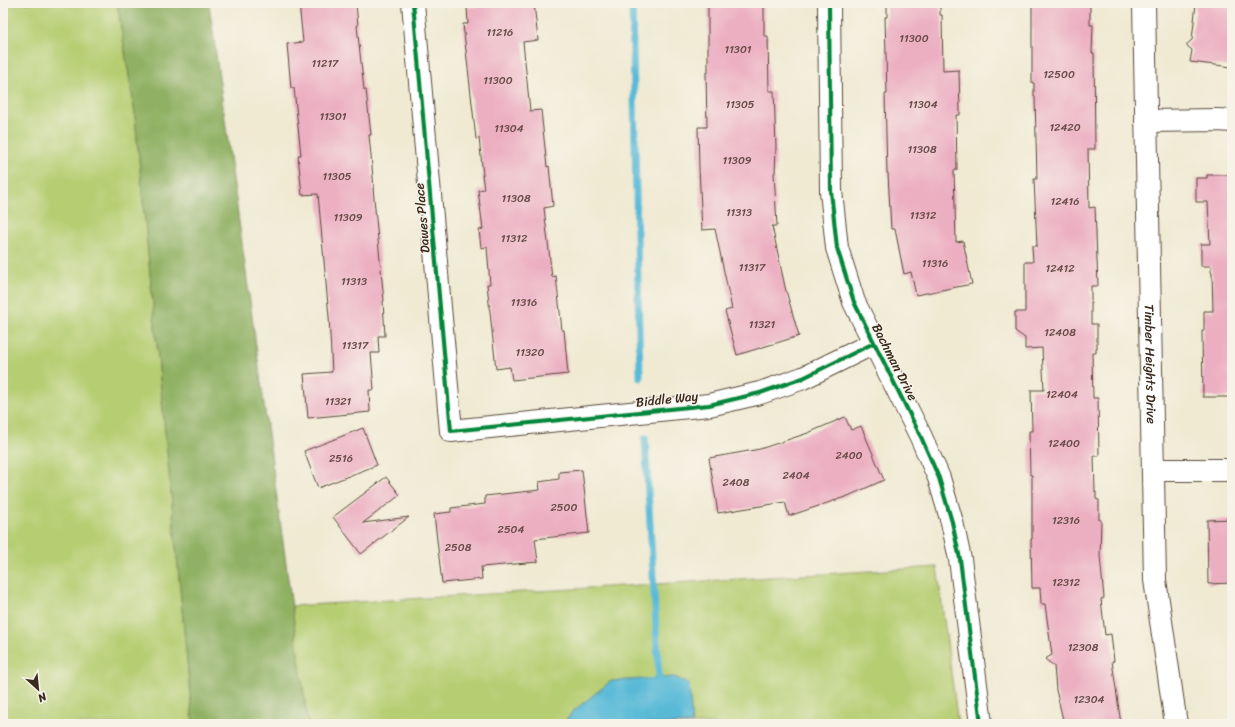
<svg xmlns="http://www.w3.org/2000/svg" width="1235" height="727" viewBox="0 0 1235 727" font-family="Sriracha,sans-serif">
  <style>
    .green { fill: #b6ce72; stroke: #787c48 }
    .forest { fill: #90b164; stroke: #666e41 }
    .water { fill: #59bad7; stroke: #4a727a }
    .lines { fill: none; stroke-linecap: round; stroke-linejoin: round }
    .stream { stroke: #59bad7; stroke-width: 7 }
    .building { fill: #ecafc2 }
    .minor-casing { stroke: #564739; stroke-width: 24 }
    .minor { stroke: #fff; stroke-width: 22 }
    .cycleway-casing { stroke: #f7f3e8; stroke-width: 6 }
    .cycleway { stroke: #00873e; stroke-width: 4 }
    .labels { text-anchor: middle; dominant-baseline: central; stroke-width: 3; stroke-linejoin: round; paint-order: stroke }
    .number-label { font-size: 11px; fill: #674b47 }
    .street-label { font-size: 13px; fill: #3b2a1e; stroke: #f7f3e8 }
  </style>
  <rect width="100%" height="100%" fill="#f7f3e8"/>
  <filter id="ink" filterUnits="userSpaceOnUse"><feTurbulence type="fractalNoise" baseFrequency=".025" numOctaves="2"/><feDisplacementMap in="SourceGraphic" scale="8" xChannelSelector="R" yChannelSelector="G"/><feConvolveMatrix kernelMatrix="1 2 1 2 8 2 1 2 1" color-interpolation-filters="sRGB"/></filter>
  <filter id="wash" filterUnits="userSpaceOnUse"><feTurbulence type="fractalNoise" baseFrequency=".012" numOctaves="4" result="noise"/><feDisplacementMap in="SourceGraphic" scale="16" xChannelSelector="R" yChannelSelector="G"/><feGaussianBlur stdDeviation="0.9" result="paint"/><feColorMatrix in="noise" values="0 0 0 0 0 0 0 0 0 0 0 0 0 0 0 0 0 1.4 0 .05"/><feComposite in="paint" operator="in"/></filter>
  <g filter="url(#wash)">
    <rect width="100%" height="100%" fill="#f0ead3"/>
    <!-- green -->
    <path class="green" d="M3,3H117L134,106L193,724H3Z
      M937,567L958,724H308L291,606Z"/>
    <!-- forest -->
    <path class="forest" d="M117,3H209L308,724H193L134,106Z"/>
    <!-- water -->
    <path class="water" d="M675,677L689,684L692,724H564L572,712L611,681Z"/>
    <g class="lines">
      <!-- stream -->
      <path class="stream" d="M632,3L640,378
        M645,438L659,678L655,686"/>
    </g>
    <g id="blocks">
      <!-- building -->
      <path class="building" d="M299,3H356L358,26H357L364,90H366L371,135H369L374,188H373L384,301H383L385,336H378L379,353H371L374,390H369L370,412L308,418L304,374L332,372L329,317L318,194L302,195L298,155H301L294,88H291L287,44L303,42Z
        M515,3H534L538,40L523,42L530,111L541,110L547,167L549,166L553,206L544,208L552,277L556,276L562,330H564L568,374L512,380L510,367L496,369L487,284H490L487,247L481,248L479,230L483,229L478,190L484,189L482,175H483L479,138L476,139L463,24H468L467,7Z
        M708,3H764V36H768L769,91H774L776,147L775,173H774L777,226H772L785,287L799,336L737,355L725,311L732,309L715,229L702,230L699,168L698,127H707L706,73H708Z
        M887,3H940V15H942L943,71L959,70L960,115H956L957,170H954L956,242L963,241L972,284L916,295L911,272L904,274L895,229H891L888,173H887L885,94H887L885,17H887Z
        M1032,3H1090V25H1093L1092,53H1094L1095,149H1088L1089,208L1095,207L1098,286H1091V324H1097V348H1096V353H1092L1093,398H1098L1099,456H1094L1095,492H1096V499L1099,500V520H1101L1100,556L1104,598L1101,599L1105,635L1111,634L1114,661H1112L1121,724H1064L1056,690L1054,666L1045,659L1052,655L1045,604H1041L1040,588H1032L1031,539H1032V475H1030L1029,431H1032L1031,390H1044L1042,348L1025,349V338L1015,331V312H1025V262H1033L1032,246H1037L1034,179H1037L1035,96H1034V83H1032Z
        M1196,3H1232V67L1190,62L1192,50L1186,45L1192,40Z
        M1207,175H1232V397H1203L1202,331H1204V311H1213L1212,273H1211V266H1201V244H1210L1208,202H1196V178H1207Z
        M845,417L851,430L861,426L884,480L848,496L789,516L785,502L718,513L709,458L760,449L808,433Z
        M363,428L377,465L318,488L304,451Z
        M582,470L589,533L535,539L538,562L481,567L482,579L442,583L434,514L451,512V508L485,504V496L540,490L539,482L559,479V472Z
        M386,477L400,495L363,523L409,517L361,554L333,517Z
        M1232,519V583L1208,584L1207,520Z"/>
    </g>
  </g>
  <g filter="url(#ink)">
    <use href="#blocks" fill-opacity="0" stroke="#564739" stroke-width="1"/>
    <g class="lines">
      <!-- minor casing -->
      <g class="minor-casing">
        <g id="minor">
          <path d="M413,3L451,431L709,405L760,393L803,378L874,343"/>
          <path d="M829,3L831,191L837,248L854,302L921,437L939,478L952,522L960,559L981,724"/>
          <path id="s1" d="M1144,3L1155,580L1176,724"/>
          <path d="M1146,121L1218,120L1232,121"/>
          <path d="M1153,470H1232"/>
        </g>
      </g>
      <!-- minor -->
      <use href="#minor" class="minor"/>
      <!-- cycleway casing -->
      <g class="cycleway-casing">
        <path id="cycleway" d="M413,3L451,431L709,405L760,393L803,378L874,343
          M829,3L831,191L837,248L854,302L921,437L939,478L952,522L960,559L981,724"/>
      </g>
      <!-- cycleway -->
      <use href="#cycleway" class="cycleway"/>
    </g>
  </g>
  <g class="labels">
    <!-- number labels -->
    <g class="number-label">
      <text x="500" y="32">11216</text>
      <text x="914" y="38">11300</text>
      <text x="738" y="49">11301</text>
      <text x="325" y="63">11217</text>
      <text x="1059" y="74">12500</text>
      <text x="498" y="80">11300</text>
      <text x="740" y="104">11305</text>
      <text x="923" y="104">11304</text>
      <text x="333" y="116">11301</text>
      <text x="1065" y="127">12420</text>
      <text x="509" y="128">11304</text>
      <text x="922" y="149">11308</text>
      <text x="737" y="160">11309</text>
      <text x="337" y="176">11305</text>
      <text x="516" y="198">11308</text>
      <text x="1065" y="201">12416</text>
      <text x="739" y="212">11313</text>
      <text x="923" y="215">11312</text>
      <text x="348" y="217">11309</text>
      <text x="514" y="238">11312</text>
      <text x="935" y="263">11316</text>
      <text x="752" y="267">11317</text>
      <text x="1060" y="268">12412</text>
      <text x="354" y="281">11313</text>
      <text x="524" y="302">11316</text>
      <text x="762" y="324">11321</text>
      <text x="1060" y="332">12408</text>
      <text x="355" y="345">11317</text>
      <text x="530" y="352">11320</text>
      <text x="1062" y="394">12404</text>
      <text x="338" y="401">11321</text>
      <text x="1064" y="443">12400</text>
      <text x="849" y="455">2400</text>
      <text x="341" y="458">2516</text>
      <text x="796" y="475">2404</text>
      <text x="736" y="482">2408</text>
      <text x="564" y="507">2500</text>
      <text x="1066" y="520">12316</text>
      <text x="511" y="529">2504</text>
      <text x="458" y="547">2508</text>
      <text x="1066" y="582">12312</text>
      <text x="1083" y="647">12308</text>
      <text x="1089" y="699">12304</text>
    </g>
    <!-- street labels -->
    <g class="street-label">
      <text transform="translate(422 218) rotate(-95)">Dawes Place</text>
      <text transform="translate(895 362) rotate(63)">Bachman Drive</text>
      <text stroke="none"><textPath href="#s1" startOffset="361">Timber Heights Drive</textPath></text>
      <text transform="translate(667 399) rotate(-6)">Biddle Way</text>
    </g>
  </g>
  <!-- margin -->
  <rect width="1235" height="727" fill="none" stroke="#f7f3e8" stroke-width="16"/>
  <!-- north arrow -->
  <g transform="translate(38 689) rotate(153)" stroke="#f7f3e8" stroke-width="3" paint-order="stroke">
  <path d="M0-3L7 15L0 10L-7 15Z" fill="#3b2a1e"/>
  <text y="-6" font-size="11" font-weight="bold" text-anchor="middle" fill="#3b2a1e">N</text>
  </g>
</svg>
